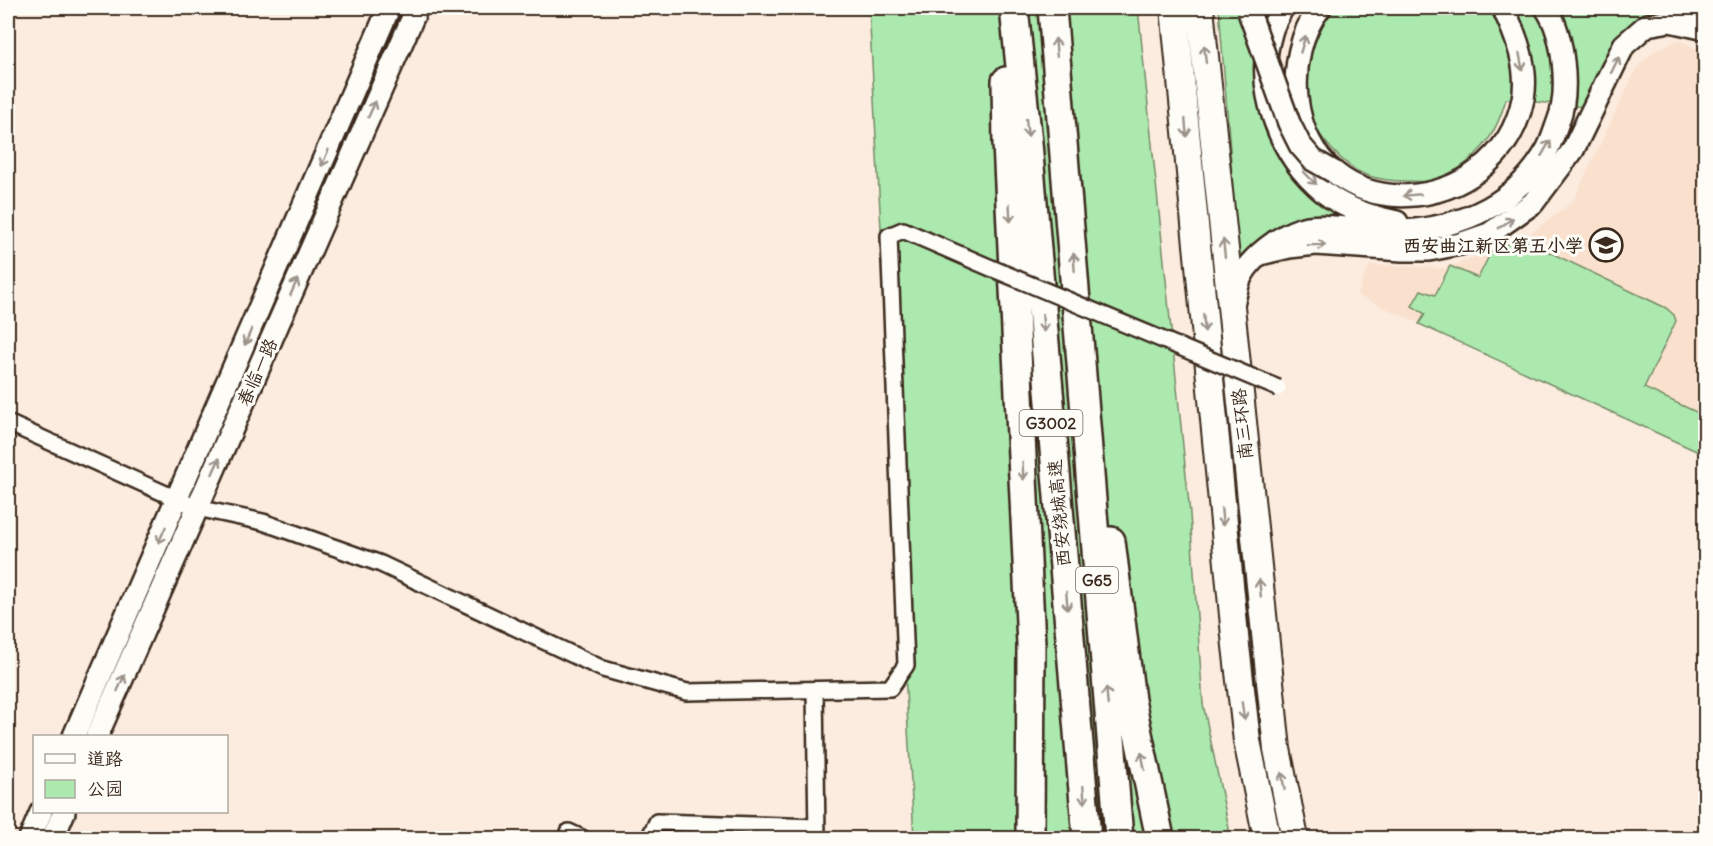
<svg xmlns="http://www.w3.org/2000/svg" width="1713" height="846" viewBox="0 0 1713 846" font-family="Delius,'LXGW WenKai TC',sans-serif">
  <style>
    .built { fill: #fae1ce }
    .green { fill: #ace9af; stroke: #748a66; stroke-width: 1.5 }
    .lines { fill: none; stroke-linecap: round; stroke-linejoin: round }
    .minor-casing { stroke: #3b2a1e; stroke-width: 20 }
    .secondary-casing { stroke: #3b2a1e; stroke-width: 26 }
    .trunk-casing { stroke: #3b2a1e; stroke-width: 30 }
    .motorway-casing { stroke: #3b2a1e; stroke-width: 32 }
    .minor { stroke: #fdfcf7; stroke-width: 15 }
    .secondary { stroke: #fdfcf7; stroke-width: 21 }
    .trunk { stroke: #fdfcf7; stroke-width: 26 }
    .motorway { stroke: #fdfcf7; stroke-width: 27 }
    .minor-bridge-casing { stroke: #3b2a1e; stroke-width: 20; stroke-linecap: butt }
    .secondary-bridge-casing { stroke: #3b2a1e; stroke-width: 26; stroke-linecap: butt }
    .minor-bridge { stroke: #fdfcf7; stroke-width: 15 }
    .secondary-bridge { stroke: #fdfcf7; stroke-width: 21 }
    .oneway { stroke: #9c938a }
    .labels { text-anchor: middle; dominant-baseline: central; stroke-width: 6; stroke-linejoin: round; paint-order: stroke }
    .shield { fill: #fdfcf7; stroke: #75695f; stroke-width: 1.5 }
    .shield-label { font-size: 16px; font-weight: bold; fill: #3b2a1e }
    .poi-label { font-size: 18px; font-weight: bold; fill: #3b2a1e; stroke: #fdfcf7; text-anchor: end }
    .street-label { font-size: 18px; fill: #3b2a1e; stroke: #fdfcf7 }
  </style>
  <rect width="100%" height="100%" fill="#fbecdf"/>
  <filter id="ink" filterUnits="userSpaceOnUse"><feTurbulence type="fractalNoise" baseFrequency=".0167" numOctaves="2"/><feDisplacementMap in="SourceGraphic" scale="12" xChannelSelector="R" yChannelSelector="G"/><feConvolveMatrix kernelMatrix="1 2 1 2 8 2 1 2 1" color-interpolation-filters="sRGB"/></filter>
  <g filter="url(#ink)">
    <!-- built -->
    <path class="built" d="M1679,40L1705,53V455L1357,295L1369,265L1445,268L1523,239L1573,201L1637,67L1654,51Z"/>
    <!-- green -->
    <path class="green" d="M869,8H1138L1190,514L1203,704L1231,838H914Z
      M1219,8H1240L1258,61L1266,123L1279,154L1301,183L1351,220L1291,223L1261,237L1239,265Z
      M1334,8H1651L1658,13L1585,107L1506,99C1497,131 1485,150 1458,169C1452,172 1444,178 1438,180C1428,183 1415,181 1406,181C1394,181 1381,180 1369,176C1344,168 1312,132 1307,106C1303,88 1306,65 1313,48C1319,33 1324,19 1334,8Z
      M1522,239L1666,308L1674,315L1676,321L1644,388L1705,416V455L1419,324L1425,314L1412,306L1421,290L1435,295L1450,266L1478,278L1492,250Z"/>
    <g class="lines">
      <!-- minor casing -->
      <g class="minor-casing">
        <path id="minor" d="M8,423L197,508L263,522L381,564L603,669L687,692L890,688L906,665L889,236L903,230L991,268
          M815,690L817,838
          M569,832L582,838
          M649,838L657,822L817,827"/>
      </g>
      <!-- secondary casing -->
      <g class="secondary-casing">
        <path id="secondary" d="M1282,8C1279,16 1273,24 1271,33C1254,90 1280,157 1325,193C1345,209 1372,217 1397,222
          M1320,8C1300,32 1294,68 1297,98C1313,236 1499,220 1523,99C1529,68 1516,35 1503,8
          M1260,254L1289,247L1316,244L1402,250H1429L1460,244L1489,234L1533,203L1573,150L1624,45L1647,25L1670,21L1706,29
          M1233,304C1236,295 1237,285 1241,277C1251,257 1279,236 1300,229C1320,222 1360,231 1382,231C1449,233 1514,210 1548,148C1552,140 1555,130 1558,122C1570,92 1564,34 1546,8
          M74,736L389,8
          M97,736L417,8
          M30,838L41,812
          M53,838L64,812"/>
      </g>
      <!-- trunk casing -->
      <g class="trunk-casing">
        <path id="trunk" d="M1174,8L1236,646L1247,741L1267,838
          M1200,8L1277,749L1295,838"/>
      </g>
      <!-- motorway casing -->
      <g class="motorway-casing">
        <path id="motorway" d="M1014,8L1028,143L1087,838
          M1052,8C1076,284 1096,562 1119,838
          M1006,81L1007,143L1031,644L1030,838
          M1111,541L1131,700L1160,838"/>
      </g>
      <!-- minor -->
      <use href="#minor" class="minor"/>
      <!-- secondary -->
      <use href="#secondary" class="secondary"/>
      <!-- trunk -->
      <use href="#trunk" class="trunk"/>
      <!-- motorway -->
      <use href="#motorway" class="motorway"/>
      <!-- minor-bridge casing -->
      <g class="minor-bridge-casing">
        <path id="minor-bridge" d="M991,268L1278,388"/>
      </g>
      <!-- secondary-bridge casing -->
      <g class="secondary-bridge-casing">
        <path id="secondary-bridge" d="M1249,12L1289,123L1300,145L1313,160L1334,172"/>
      </g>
      <!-- minor-bridge -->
      <use href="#minor-bridge" class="minor-bridge"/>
      <!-- secondary-bridge -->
      <use href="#secondary-bridge" class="secondary-bridge"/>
    </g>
    <!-- one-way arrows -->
    <defs><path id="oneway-shaft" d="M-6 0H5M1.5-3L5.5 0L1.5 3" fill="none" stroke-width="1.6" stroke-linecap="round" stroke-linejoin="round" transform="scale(1.5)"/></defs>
    <g class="oneway">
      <use href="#oneway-shaft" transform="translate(1303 44) rotate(-73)"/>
      <use href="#oneway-shaft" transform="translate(1056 47) rotate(-95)"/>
      <use href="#oneway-shaft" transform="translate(1205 54) rotate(-96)"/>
      <use href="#oneway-shaft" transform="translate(1521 62) rotate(80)"/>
      <use href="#oneway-shaft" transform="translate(1615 65) rotate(-64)"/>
      <use href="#oneway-shaft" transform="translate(372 109) rotate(-66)"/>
      <use href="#oneway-shaft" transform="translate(1027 128) rotate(84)"/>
      <use href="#oneway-shaft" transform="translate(1186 128) rotate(85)"/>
      <use href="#oneway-shaft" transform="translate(1546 148) rotate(-60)"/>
      <use href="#oneway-shaft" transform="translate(325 158) rotate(113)"/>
      <use href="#oneway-shaft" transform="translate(1310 178) rotate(45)"/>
      <use href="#oneway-shaft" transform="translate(1412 195) rotate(175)"/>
      <use href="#oneway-shaft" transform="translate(1010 213) rotate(87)"/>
      <use href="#oneway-shaft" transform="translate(1506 223) rotate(-35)"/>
      <use href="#oneway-shaft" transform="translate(1317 245) rotate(-1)"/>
      <use href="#oneway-shaft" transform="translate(1224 248) rotate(-96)"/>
      <use href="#oneway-shaft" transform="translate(1074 262) rotate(-94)"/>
      <use href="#oneway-shaft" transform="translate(294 287) rotate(-66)"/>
      <use href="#oneway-shaft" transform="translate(1043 323) rotate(85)"/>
      <use href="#oneway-shaft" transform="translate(1204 323) rotate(85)"/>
      <use href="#oneway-shaft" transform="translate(248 337) rotate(113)"/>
      <use href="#oneway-shaft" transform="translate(216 466) rotate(-66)"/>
      <use href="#oneway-shaft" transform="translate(1023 471) rotate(87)"/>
      <use href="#oneway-shaft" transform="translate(1222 517) rotate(85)"/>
      <use href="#oneway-shaft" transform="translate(162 535) rotate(114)"/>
      <use href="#oneway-shaft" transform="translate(1260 588) rotate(-96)"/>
      <use href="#oneway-shaft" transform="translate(1067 601) rotate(85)"/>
      <use href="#oneway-shaft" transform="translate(121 683) rotate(-66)"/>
      <use href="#oneway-shaft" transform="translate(1107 696) rotate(-95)"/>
      <use href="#oneway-shaft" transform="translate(1243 711) rotate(82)"/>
      <use href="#oneway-shaft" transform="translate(1143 761) rotate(-101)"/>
      <use href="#oneway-shaft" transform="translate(1283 781) rotate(-100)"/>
      <use href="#oneway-shaft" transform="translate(1084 795) rotate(85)"/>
    </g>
  </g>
  <!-- icons -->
  <defs>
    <g id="school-ring" transform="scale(1.725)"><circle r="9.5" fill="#fdfcf7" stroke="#3b2a1e" stroke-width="1.5"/><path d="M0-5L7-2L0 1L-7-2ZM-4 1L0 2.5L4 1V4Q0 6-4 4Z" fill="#3b2a1e"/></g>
  </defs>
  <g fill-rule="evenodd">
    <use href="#school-ring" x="1606" y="245"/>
  </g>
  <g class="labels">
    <!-- shield labels -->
    <g class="shield">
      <rect x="1019.5" y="410" width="63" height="26" rx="4.5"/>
      <rect x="1076" y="567" width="42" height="26" rx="4.5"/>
    </g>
    <g class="shield-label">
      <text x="1051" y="423">G3002</text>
      <text x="1097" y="580">G65</text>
    </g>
    <!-- poi labels -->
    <g class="poi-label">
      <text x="1583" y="245">西安曲江新区第五小学</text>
    </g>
    <!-- street labels -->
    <g class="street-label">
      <text transform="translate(257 372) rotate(-66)">春临一路</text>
      <text transform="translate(1242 424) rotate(-96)">南三环路</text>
      <text transform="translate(1059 513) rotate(-95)">西安绕城高速</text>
    </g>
  </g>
  <!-- margin -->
  <rect width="1713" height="846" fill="none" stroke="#fdfcf7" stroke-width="30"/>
  <rect x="15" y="15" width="1683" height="816" fill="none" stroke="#3b2a1e" stroke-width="2" filter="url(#ink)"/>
  <!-- legend -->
  <rect x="33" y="735" width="195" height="78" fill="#fdfcf7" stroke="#afa8a0" stroke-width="1.5"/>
  <rect x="45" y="754" width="30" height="9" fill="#fdfcf7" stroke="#afa8a0" stroke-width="1.5"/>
  <text x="87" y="765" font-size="18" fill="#3b2a1e">道路</text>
  <rect x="45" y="780" width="30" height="18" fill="#ace9af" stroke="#afa8a0" stroke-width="1.5"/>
  <text x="87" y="795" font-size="18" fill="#3b2a1e">公园</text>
</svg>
